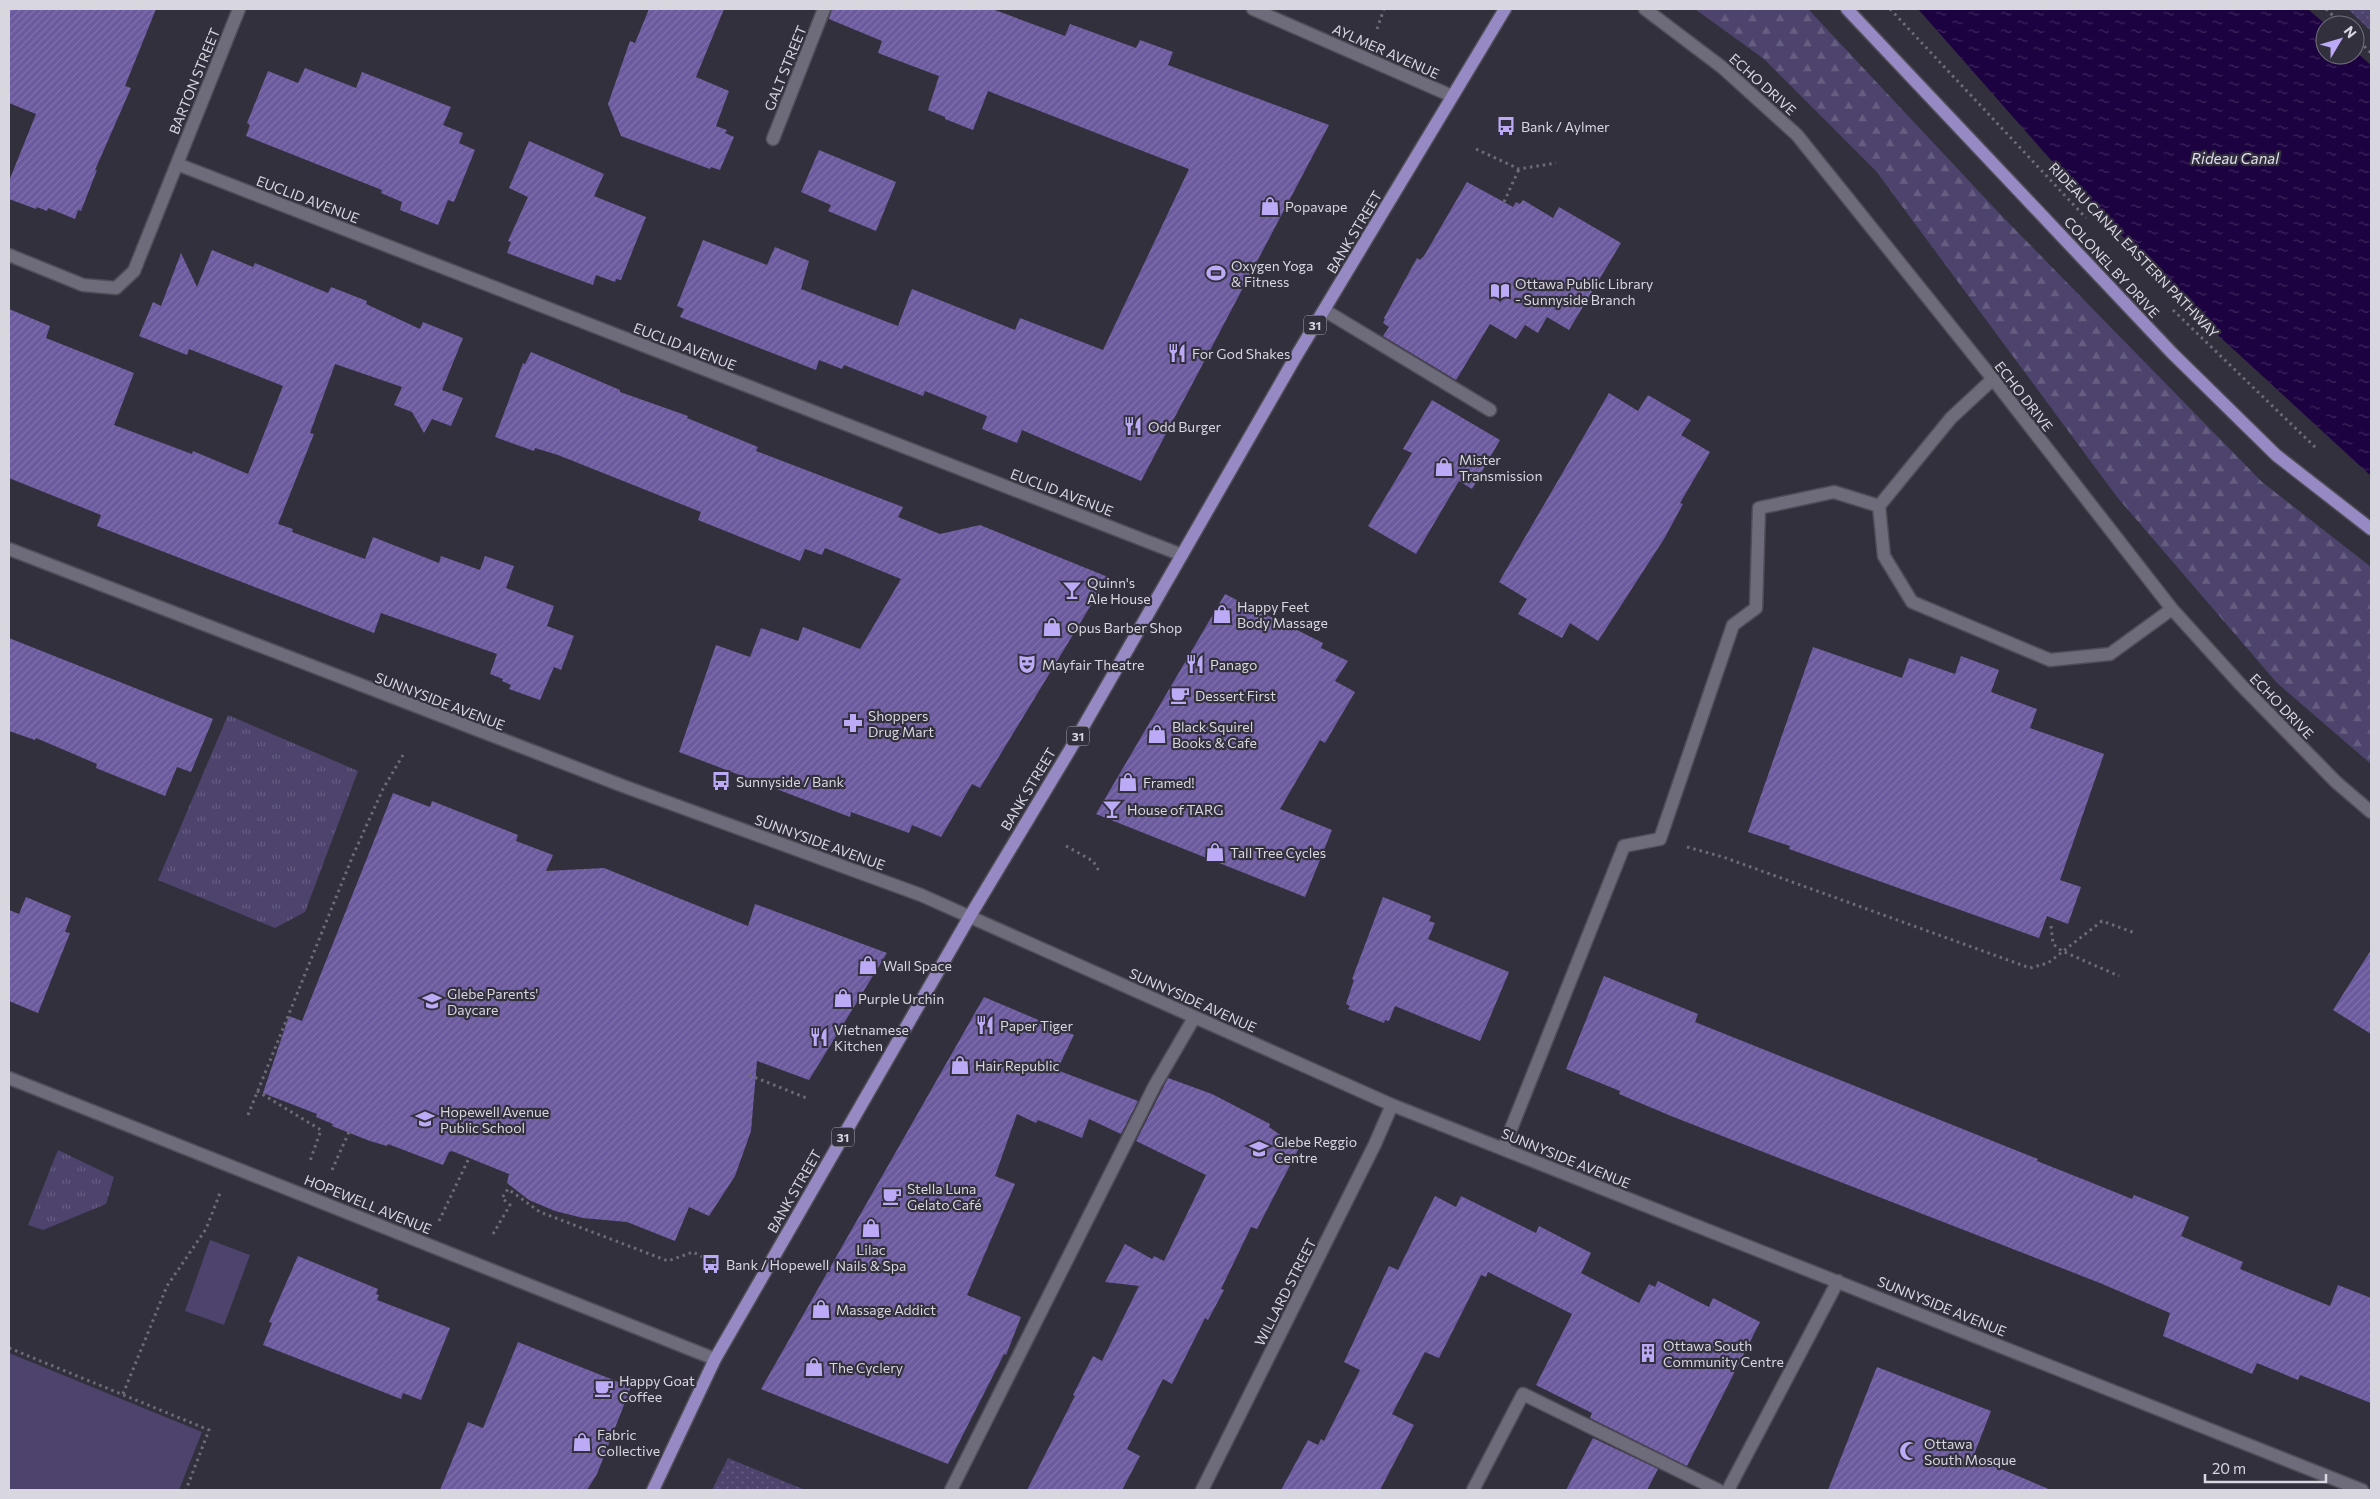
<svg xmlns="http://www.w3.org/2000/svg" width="2380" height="1499" viewBox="0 0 2380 1499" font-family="Commissioner,sans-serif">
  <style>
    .grass { fill: url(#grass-dots) }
    .forest { fill: url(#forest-firs) }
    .park { fill: url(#park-tufts) }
    .pitch { fill: #4d436d }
    .water { fill: url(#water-ripples) }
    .building { fill: url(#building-hatch) }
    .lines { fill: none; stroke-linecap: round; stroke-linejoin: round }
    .minor-casing { stroke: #504d58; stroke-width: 15 }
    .major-casing { stroke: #504d58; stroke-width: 15 }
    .path { stroke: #6d6b76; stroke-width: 3; stroke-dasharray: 2.5 4; stroke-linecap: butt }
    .minor { stroke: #6e6b7a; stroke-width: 12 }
    .major { stroke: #9789c3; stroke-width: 12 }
    .labels { text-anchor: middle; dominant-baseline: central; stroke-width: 4.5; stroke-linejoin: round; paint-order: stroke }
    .shield { fill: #33303d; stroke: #a6a4ae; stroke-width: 1 }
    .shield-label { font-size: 12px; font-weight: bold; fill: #d8d6df }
    .street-label { font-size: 14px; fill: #d8d6df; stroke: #33303d }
    .poi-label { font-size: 14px; fill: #d8d6df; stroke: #33303d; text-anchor: start }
    .water-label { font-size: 15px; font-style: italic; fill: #e1ddf1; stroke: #33303d }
  </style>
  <defs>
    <pattern id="grass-dots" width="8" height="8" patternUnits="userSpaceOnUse" patternTransform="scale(1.25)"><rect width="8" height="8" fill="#4d436d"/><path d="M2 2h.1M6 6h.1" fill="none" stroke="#665d81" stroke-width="1.8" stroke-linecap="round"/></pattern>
    <pattern id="forest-firs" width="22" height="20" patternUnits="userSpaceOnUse" patternTransform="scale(1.25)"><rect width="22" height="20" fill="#4d436d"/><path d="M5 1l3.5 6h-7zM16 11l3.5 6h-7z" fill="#665d81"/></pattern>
    <pattern id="park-tufts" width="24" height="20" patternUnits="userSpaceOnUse" patternTransform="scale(1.25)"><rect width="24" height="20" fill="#4d436d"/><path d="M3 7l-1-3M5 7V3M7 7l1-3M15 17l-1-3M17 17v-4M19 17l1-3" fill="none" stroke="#665d81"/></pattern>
    <pattern id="water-ripples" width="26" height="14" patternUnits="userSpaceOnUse" patternTransform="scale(1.25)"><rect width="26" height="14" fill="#1d0241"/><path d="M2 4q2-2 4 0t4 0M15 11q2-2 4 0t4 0" fill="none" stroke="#3d265c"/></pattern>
    <pattern id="building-hatch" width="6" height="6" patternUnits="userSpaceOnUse" patternTransform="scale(1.25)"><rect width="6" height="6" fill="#6c5a9e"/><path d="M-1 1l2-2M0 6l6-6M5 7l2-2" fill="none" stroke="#8071ab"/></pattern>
  </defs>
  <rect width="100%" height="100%" fill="#33303d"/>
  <!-- grass -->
  <path class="grass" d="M2348,9H2371V31Z
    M728,1458L805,1490H712Z"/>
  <!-- forest -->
  <path class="forest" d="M1695,9H1808L1999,213L2262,482L2371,567V764L2277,683L2117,497L1876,171L1764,59Z"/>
  <!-- park -->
  <path class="park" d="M228,715L358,771L305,912L275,928L158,880Z
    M58,1150L114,1177L106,1204L43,1230L28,1225Z"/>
  <!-- pitch -->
  <path class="pitch" d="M210,1240L250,1255L224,1325L185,1311Z
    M9,1353L202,1432L179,1490H9Z"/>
  <!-- water -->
  <path class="water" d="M1918,9H2308L2326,25L2325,55H2355V51L2371,65V476L2207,325L2066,177Z"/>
  <!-- building -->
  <path class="building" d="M9,9H156L125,86L131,88L95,170H97L81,211L78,210L75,219L48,208L47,211L37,207L36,209L9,199V181L36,114L9,103Z
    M649,9H724L696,77L729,91L716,126L727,130L725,133L734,137L720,170L711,167L710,169L621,136L608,104L630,41L635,43Z
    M832,9H992L1065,36L1070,24L1136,48L1140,40L1173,52L1168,65L1329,125L1141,481L1022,430L1017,443L982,429L987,416L925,391L923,396L844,365L842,369L819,360L816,370L680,317L684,309L677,306L703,240L767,265L775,247L809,261L801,289L898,326L912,289L1015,330L1020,318L1103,350L1189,169L988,91L973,130L945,119V117L928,110L939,76L878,53L882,41L829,19Z
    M305,68L356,88L362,72L451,107L443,125L463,133L459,143L475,150L454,202L448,200L438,225L400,210L402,202L381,193L382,190L246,136L250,125L247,123L268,71L298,83Z
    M529,141L604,174L594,196L646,217L621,280L616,279L615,282L596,275L593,285L507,253L511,242L508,241L528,197L509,188Z
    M819,150L896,182L876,231L828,211L831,205L801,192Z
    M1467,182L1513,207L1516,202L1520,204L1523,200L1553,218L1559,207L1621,243L1569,330L1547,317L1538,333L1525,325L1516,339L1490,324L1456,380L1383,336L1389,327L1383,323L1385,319L1384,318L1417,258L1420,260L1424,256Z
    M212,250L253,267L255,263L328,293L331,287L367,301L366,304L420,329L423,322L463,338L442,390L463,398L451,426L432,419L424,433L412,412L394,405L402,387L335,364L310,433L314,434L278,524L293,529L292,532L365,559L373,537L439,563L441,556L480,570L485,556L514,566L506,588L554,606L547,626L574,636L561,670L554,667L540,700L509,689L511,685L502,681L503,679L490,674L497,654L381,613L374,633L97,526L101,515L9,478V309L50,326L46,338L134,373L114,425L192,454L193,451L248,474L283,386L189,349L187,355L139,336L153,302L161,306L181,253L197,287Z
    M531,352L620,390V392L688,416L687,418L758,447L756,451L903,507L898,517L940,534L980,525L1108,577L980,788L972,784L941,837L912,825L909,833L851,812L850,817L679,752L716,645L750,657L761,628L798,641L803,627L860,649L901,579L825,548L822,555L805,549L800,561L698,520L701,512L558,455L535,448L534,451L495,437L523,363L525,364Z
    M1609,393L1638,411L1648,395L1691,420L1681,435L1710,452L1680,503L1683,504L1664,539L1598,641L1570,623L1562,638L1518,614L1527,599L1499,582Z
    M1432,400L1500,440L1472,489L1459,481L1416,554L1368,526L1412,453L1403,449Z
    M1225,594L1323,643L1321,648L1348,661L1335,681L1355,692L1325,743L1320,740L1280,809L1332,830L1305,897L1096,814Z
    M9,638L213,719L191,772L177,767L165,796L96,768L97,764L36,738L35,740L9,731Z
    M1813,647L1902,678L1909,658L1955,674L1961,656L1999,670L1991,692L2037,709L2030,728L2104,754L2060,880L2081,887L2068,924L2047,916L2039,938L1789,849L1790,846L1748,832Z
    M393,793L430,807L432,801L518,835L516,841L553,855L546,871L604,868L748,926L755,904L887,953L809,1080L757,1061L751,1131L735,1176L709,1216L689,1207L675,1241L627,1222L583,1218L555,1211L529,1200L507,1183L509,1174L452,1151L449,1152L443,1165L388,1144L387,1146L370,1141L332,1126L333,1124L316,1117L317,1114L263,1093L289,1016L302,1021Z
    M26,897L71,916L65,932L70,933L38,1013L9,1001V910L19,914Z
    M1383,897L1431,916L1429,921L1435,923L1428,939L1509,972L1480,1041L1395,1006L1389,1021L1385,1020L1384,1023L1348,1009L1350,1006L1346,1004L1354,980L1352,979Z
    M2371,950V1034L2333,1010Z
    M1604,976L1698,1014L1695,1022L2038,1159L2037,1161L2085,1180L2132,1199L2134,1195L2189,1217L2181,1236L2243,1262L2240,1269L2330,1306L2338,1285L2371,1298V1403L2300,1375L2298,1380L2257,1363L2252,1374L2163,1336L2170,1313L2100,1283L1671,1116L1619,1094L1620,1091L1566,1069Z
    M984,997L1074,1035L1057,1070L1138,1101L1121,1134L1089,1119L1082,1138L1038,1120L1036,1123L1017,1114L995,1176L1015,1184L967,1295L1021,1317L1006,1355L1004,1354L948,1464L761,1389Z
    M1168,1078L1212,1094L1270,1124L1269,1127L1299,1148L1257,1229L1251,1227L1221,1289L1224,1290L1208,1320L1205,1318L1172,1384L1163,1379L1127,1449L1140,1456L1122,1490H1027L1075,1396L1073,1395L1093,1356L1102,1361L1139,1286L1105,1282L1125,1244L1152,1259L1154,1256L1164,1261L1206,1175L1136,1141Z
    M1435,1196L1456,1207L1461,1196L1536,1233L1539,1226L1591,1253L1581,1273L1639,1303L1649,1284L1655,1287L1658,1281L1709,1307L1713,1298L1760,1322L1687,1466L1590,1418L1592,1413L1536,1385L1572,1314L1488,1272L1486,1277L1481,1275L1439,1358L1425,1352L1392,1414L1414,1425L1380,1490H1281L1308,1440L1318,1445L1321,1439L1324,1441L1360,1370L1344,1362L1389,1266L1398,1270Z
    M298,1256L378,1289L376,1294L379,1295L377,1300L450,1328L421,1400L403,1393L401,1399L263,1345L272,1323L269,1322Z
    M518,1342L631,1387L597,1474L587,1490H440L468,1422L483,1428Z
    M1877,1367L1991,1411L1973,1457L2051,1490H1828Z
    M1593,1438L1658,1469L1647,1490H1566Z"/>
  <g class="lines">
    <!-- minor casing -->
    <g class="minor-casing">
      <path id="minor" d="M1253,9L1452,96
        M1645,9L1723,68L1797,135L1993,379L2172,609L2240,684L2336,782L2371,812
        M773,139L824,9
        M177,164L1182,555
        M9,255L83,285L116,288L134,271L239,9
        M1324,310L1490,410
        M1993,379L1951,418L1879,506L1884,556L1912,602L2050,660L2110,654L2172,609
        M9,549L623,786L921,895L1392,1105L2362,1490
        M9,1078L715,1359
        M1503,1149L1624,846L1660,839L1733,625L1756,608L1759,508L1834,492L1879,506
        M951,1490L1155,1085L1194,1018
        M1202,1490L1375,1144L1392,1105
        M1473,1490L1523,1394L1718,1490
        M1728,1490L1838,1281"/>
    </g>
    <!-- major casing -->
    <g class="major-casing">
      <path id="major" d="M1847,9L2172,353L2276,455L2371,529
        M653,1490L715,1359L970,916L1071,748L1295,358L1505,9"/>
    </g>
    <!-- path -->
    <path class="path" d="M1890,9L2086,218
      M2326,9L2343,25
      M1377,29L1384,9
      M2355,37L2371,53
      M1476,149L1519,169L1556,163
      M1504,202L1519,169
      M2173,310L2318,450
      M1066,846L1093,861L1099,871
      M1687,847L1723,857L2030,968L2048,963L2102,921L2135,933
      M2051,926L2053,944L2062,951L2119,976
      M749,1075L809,1099
      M257,1091L321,1130L310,1161
      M248,1115L354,853L383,789L403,755
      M332,1170L349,1132
      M439,1221L470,1156
      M493,1234L510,1205L502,1198L508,1189L540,1212L668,1261L693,1252L718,1265
      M9,1348L209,1430L186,1490
      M123,1394L167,1286L206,1229L220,1193"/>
    <!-- minor -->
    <use href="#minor" class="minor"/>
    <!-- major -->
    <use href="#major" class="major"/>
  </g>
  <!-- icons -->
  <defs>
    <g id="bus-bare" transform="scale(1.5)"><path d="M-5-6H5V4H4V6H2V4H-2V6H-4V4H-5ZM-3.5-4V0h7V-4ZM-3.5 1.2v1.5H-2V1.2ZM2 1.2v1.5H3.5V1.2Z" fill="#bcaaf6" stroke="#33303d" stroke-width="2.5" paint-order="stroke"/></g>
    <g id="shop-bare" transform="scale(1.5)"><path d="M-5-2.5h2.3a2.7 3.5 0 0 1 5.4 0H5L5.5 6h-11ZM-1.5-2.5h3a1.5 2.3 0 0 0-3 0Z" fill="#bcaaf6" stroke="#33303d" stroke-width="2.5" paint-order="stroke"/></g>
    <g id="stadium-bare" transform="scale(1.5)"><path d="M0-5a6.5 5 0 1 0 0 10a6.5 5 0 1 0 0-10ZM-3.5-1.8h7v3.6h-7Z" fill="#bcaaf6" stroke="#33303d" stroke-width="2.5" paint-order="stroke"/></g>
    <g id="library-bare" transform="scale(1.5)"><path d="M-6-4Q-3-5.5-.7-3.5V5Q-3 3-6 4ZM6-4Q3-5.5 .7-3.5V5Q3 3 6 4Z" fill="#bcaaf6" stroke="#33303d" stroke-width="2.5" paint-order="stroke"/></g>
    <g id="restaurant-bare" transform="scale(1.5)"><path d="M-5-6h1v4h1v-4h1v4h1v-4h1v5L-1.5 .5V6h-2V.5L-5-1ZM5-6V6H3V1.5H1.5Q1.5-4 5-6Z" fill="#bcaaf6" stroke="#33303d" stroke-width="2.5" paint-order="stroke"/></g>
    <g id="bar-bare" transform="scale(1.5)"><path d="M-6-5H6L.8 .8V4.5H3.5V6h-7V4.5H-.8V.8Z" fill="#bcaaf6" stroke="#33303d" stroke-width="2.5" paint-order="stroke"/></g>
    <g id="theatre-bare" transform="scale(1.5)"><path d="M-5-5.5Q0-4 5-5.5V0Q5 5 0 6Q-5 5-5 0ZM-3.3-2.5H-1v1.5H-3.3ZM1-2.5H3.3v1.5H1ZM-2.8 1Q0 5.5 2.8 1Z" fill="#bcaaf6" stroke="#33303d" stroke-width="2.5" paint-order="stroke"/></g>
    <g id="cafe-bare" transform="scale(1.5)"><path d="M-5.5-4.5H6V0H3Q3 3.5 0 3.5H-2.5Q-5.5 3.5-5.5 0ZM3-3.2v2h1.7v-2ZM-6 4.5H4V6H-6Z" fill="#bcaaf6" stroke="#33303d" stroke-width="2.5" paint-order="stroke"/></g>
    <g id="pharmacy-bare" transform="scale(1.5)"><path d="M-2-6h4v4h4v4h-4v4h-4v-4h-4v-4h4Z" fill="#bcaaf6" stroke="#33303d" stroke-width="2.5" paint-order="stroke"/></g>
    <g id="school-bare" transform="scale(1.5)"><path d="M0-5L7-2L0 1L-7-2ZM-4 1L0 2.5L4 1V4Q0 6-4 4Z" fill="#bcaaf6" stroke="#33303d" stroke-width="2.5" paint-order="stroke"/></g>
    <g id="building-bare" transform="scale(1.5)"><path d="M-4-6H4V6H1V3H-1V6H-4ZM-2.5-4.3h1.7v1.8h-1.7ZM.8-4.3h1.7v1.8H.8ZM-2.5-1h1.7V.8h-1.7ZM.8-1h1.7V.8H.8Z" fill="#bcaaf6" stroke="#33303d" stroke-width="2.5" paint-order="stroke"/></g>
    <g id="mosque-bare" transform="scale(1.5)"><path d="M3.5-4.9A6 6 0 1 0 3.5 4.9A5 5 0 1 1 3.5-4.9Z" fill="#bcaaf6" stroke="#33303d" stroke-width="2.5" paint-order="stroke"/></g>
  </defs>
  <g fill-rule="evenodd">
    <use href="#bus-bare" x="1506" y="126"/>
    <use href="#shop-bare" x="1270" y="206"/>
    <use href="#stadium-bare" x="1216" y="273"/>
    <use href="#library-bare" x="1500" y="291"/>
    <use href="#restaurant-bare" x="1177" y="353"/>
    <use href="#restaurant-bare" x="1133" y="426"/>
    <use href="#shop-bare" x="1444" y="467"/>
    <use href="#bar-bare" x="1072" y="590"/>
    <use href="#shop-bare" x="1222" y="614"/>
    <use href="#shop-bare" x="1052" y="627"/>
    <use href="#theatre-bare" x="1027" y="664"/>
    <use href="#restaurant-bare" x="1195" y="664"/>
    <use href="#cafe-bare" x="1180" y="695"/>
    <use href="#pharmacy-bare" x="853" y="723"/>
    <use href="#shop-bare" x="1157" y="734"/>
    <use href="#bus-bare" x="721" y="781"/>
    <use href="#shop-bare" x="1128" y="782"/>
    <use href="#bar-bare" x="1112" y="809"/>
    <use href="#shop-bare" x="1215" y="852"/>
    <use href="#shop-bare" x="868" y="965"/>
    <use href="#shop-bare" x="843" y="998"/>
    <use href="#school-bare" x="432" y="1001"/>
    <use href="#restaurant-bare" x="985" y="1025"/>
    <use href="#restaurant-bare" x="819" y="1037"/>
    <use href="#shop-bare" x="960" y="1065"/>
    <use href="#school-bare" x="425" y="1119"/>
    <use href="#school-bare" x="1259" y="1149"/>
    <use href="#cafe-bare" x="892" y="1196"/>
    <use href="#shop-bare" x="871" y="1228"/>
    <use href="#bus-bare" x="711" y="1264"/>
    <use href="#shop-bare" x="821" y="1309"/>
    <use href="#building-bare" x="1648" y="1353"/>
    <use href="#shop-bare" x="814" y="1367"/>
    <use href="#cafe-bare" x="604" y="1388"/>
    <use href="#shop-bare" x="582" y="1442"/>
    <use href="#mosque-bare" x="1909" y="1451"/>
  </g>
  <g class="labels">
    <!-- shield labels -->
    <g class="shield">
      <rect x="1304" y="315.5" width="22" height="19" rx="4"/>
      <rect x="1067" y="726.5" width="22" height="19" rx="4"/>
      <rect x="832" y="1127.5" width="22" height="19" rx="4"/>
    </g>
    <g class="shield-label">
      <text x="1315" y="325">31</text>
      <text x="1078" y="736">31</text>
      <text x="843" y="1137">31</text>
    </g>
    <!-- street labels -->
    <g class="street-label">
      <text transform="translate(1386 51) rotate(24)">AYLMER AVENUE</text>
      <text transform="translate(785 68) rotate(-68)">GALT STREET</text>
      <text transform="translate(194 81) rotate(-68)">BARTON STREET</text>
      <text transform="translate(1763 84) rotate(42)">ECHO DRIVE</text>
      <text transform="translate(308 199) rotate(21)">EUCLID AVENUE</text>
      <text transform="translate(1354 232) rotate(-59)">BANK STREET</text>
      <text transform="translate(2134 250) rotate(46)">RIDEAU CANAL EASTERN PATHWAY</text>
      <text transform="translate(2112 267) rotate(47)">COLONEL BY DRIVE</text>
      <text transform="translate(685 346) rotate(21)">EUCLID AVENUE</text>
      <text transform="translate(2024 396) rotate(52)">ECHO DRIVE</text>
      <text transform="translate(1062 492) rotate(21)">EUCLID AVENUE</text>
      <text transform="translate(440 701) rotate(21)">SUNNYSIDE AVENUE</text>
      <text transform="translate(2282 706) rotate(46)">ECHO DRIVE</text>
      <text transform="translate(1028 789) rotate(-59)">BANK STREET</text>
      <text transform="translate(820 842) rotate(20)">SUNNYSIDE AVENUE</text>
      <text transform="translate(1193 1000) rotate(24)">SUNNYSIDE AVENUE</text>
      <text transform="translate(1566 1158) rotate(22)">SUNNYSIDE AVENUE</text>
      <text transform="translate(794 1191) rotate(-60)">BANK STREET</text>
      <text transform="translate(368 1204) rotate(22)">HOPEWELL AVENUE</text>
      <text transform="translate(1285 1292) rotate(-63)">WILLARD STREET</text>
      <text transform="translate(1942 1306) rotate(22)">SUNNYSIDE AVENUE</text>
    </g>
    <!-- poi labels -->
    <g class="poi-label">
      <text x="1521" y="126">Bank / Aylmer</text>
      <text x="1285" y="206">Popavape</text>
      <text x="1231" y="265">Oxygen Yoga<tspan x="1231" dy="16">&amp; Fitness</tspan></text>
      <text x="1515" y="283">Ottawa Public Library<tspan x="1515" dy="16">- Sunnyside Branch</tspan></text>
      <text x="1192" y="353">For God Shakes</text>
      <text x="1148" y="426">Odd Burger</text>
      <text x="1459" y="459">Mister<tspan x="1459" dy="16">Transmission</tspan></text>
      <text x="1087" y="582">Quinn's<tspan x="1087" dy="16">Ale House</tspan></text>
      <text x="1237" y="606">Happy Feet<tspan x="1237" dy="16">Body Massage</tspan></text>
      <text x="1067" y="627">Opus Barber Shop</text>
      <text x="1042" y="664">Mayfair Theatre</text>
      <text x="1210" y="664">Panago</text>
      <text x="1195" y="695">Dessert First</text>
      <text x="868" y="715">Shoppers<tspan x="868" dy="16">Drug Mart</tspan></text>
      <text x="1172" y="726">Black Squirel<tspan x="1172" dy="16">Books &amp; Cafe</tspan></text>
      <text x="736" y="781">Sunnyside / Bank</text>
      <text x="1143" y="782">Framed!</text>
      <text x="1127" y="809">House of TARG</text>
      <text x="1230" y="852">Tall Tree Cycles</text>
      <text x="883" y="965">Wall Space</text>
      <text x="447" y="993">Glebe Parents'<tspan x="447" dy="16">Daycare</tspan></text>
      <text x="858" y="998">Purple Urchin</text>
      <text x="1000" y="1025">Paper Tiger</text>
      <text x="834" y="1029">Vietnamese<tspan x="834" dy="16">Kitchen</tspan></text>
      <text x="975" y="1065">Hair Republic</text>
      <text x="440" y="1111">Hopewell Avenue<tspan x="440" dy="16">Public School</tspan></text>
      <text x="1274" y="1141">Glebe Reggio<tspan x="1274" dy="16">Centre</tspan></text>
      <text x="907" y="1188">Stella Luna<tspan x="907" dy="16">Gelato Café</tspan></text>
      <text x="871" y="1249" text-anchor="middle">Lilac<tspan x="871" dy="16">Nails &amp; Spa</tspan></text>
      <text x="726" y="1264">Bank / Hopewell</text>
      <text x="836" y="1309">Massage Addict</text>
      <text x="1663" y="1345">Ottawa South<tspan x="1663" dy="16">Community Centre</tspan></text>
      <text x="829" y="1367">The Cyclery</text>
      <text x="619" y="1380">Happy Goat<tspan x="619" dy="16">Coffee</tspan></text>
      <text x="597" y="1434">Fabric<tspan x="597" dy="16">Collective</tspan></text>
      <text x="1924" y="1443">Ottawa<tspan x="1924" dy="16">South Mosque</tspan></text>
    </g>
    <!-- water labels -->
    <g class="water-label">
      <text x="2235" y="158">Rideau Canal</text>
    </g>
  </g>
  <!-- border -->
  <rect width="2380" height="1499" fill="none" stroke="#d8d6df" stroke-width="20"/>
  <!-- north arrow -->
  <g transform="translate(2340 40) rotate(52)"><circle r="24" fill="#33303d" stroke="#75727e"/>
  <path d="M0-4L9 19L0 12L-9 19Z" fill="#bcaaf6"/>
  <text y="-8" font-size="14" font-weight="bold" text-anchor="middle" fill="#d8d6df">N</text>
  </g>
  <!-- scale -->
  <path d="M2205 1474v8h121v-8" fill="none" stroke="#d8d6df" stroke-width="2.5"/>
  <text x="2212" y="1474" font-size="15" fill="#d8d6df" stroke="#33303d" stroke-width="4" paint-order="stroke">20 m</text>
</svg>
